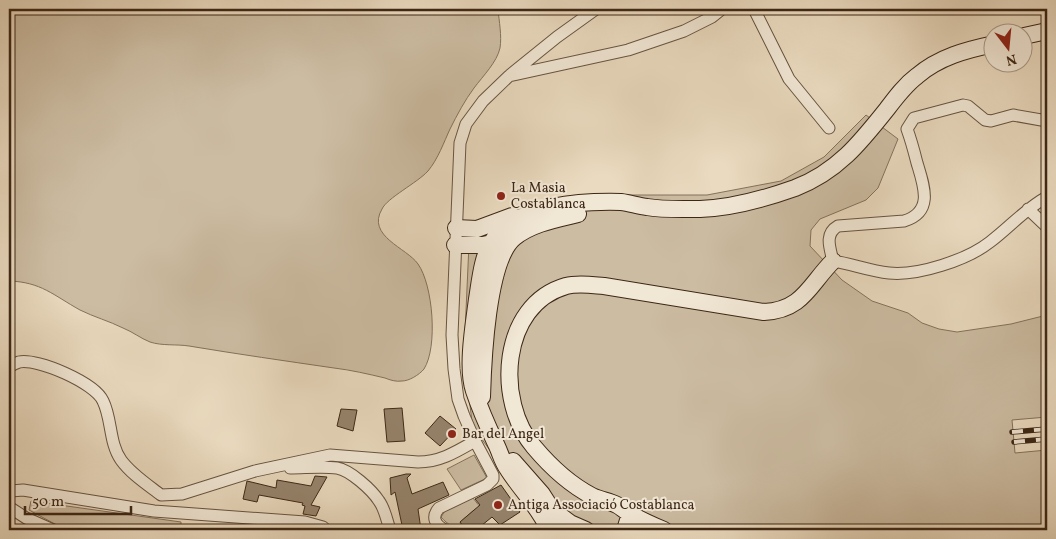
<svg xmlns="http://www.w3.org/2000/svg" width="1056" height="539" viewBox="0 0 1056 539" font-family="Vollkorn,serif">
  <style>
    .green { fill: #ccbca2; stroke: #84725c }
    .building { fill: #96846d; stroke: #3c2715 }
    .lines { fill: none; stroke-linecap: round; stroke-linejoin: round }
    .street-casing { stroke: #685440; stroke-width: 13 }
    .secondary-casing { stroke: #3c2715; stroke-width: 18 }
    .street { stroke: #f1e7d5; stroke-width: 11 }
    .secondary { stroke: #f1e7d5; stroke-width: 16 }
    .rail-casing { stroke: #3c2715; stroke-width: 5.5 }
    .rail { stroke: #f1e7d5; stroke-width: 4; stroke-dasharray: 11; stroke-linecap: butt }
    .poi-dot { fill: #8f2418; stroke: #f1e7d5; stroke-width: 2 }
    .labels { text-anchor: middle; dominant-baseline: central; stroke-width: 4; stroke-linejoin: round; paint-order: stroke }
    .poi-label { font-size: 14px; fill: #3c2715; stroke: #f1e7d5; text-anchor: start }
  </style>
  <rect width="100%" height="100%" fill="#eadabf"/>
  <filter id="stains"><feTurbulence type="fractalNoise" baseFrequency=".004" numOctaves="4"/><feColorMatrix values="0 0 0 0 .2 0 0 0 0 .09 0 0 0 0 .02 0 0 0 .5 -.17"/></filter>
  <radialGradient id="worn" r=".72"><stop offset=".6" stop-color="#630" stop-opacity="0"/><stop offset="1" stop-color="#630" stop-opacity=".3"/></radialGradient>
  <!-- green -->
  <path class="green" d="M9,9H498C499,21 502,36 500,48C497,62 483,76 474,88C465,100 457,115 450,129C444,142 438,159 428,171C417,183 387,198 382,209C366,236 407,248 418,264C433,285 438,347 424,369C419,375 409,381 402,381C396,382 390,380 385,378C368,374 351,370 334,368C286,361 237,354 189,346C176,344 162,346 150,342C140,338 133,332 123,328C109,321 94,317 80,310C53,295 41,282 9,281Z
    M866,115L898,139L878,188L866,200L820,219L811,230L810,246L842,280L872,301L908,313L922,323L939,329L957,332L1011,324L1047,315V417L1012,420L1015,453L1047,450V530H543L529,503L475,430L472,422L464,355L469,244L492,218L515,206L617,195H707L781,181L824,157Z
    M474,455L487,478L461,490L447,469Z
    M473,498L480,507L474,510L460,522L465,530C456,530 447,524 441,517L445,511Z
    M31,501L181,522V530H66L29,510Z"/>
  <!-- building -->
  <path class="building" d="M402,408L405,441L387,442L384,409Z
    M341,409L357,410L353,431L337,426Z
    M440,416L456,429L440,446L425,433Z
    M406,474H411L407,478L412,494L443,482L449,495L418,509L421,530H403L395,492L391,495L390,478Z
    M315,476L327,477L311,505L320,507L316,516L303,514L305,506L302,505L303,503L259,495L257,502L243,499L247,481L276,488L277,480L311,486Z
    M501,485L520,512L500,525L492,517L476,530H466L460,522L480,505L475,499Z"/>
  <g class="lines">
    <!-- street casing -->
    <g class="street-casing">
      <path id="street" d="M754,9L789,79L829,128
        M510,75L557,37L596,9
        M1047,121L1013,115L991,121L985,120L968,106L963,105L914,118L907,129C911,140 914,151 917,163C924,186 934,212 904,221L838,226C824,234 830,248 833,261C852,264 870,271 889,273C918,276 967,260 990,242C1010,227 1026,208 1047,197
        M1028,209L1047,227
        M9,367C12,365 16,363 19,362C38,358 95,383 103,401C112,419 109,443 121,460C131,474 148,485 161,495L182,494L255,471L330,455L418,462C440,462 456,452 475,441L464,416L458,399L454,369L452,335L460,143L466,124L483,101L509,76L628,50L684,31L712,17L722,9
        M290,468C305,468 322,466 337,468C350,470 372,490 379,501C385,509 387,521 390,530
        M9,493L11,491L23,490L154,511L305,522L323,527L326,530
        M9,507L26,518L53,530
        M445,530C435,525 431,517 439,508L487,485L493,479V475L475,441"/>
    </g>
    <!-- secondary casing -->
    <g class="secondary-casing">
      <path id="secondary" d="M1024,36L1047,31
        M456,228L477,229L512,216
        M455,245H483L500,241
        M482,397C483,362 487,261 514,238C530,224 557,219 578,214
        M513,461L542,494L565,530
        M558,514L570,523L586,530
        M549,530C539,507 520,489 507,468C502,461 500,452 496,444C488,427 480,409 474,391C466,368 474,323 477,299C480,281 482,258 491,243C515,204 580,201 621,202C630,203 638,206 647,207C664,210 683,209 700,209C733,208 764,199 795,188C837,172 860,143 887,109C896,97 905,85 917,76C939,57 966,50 994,44
        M625,530L630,514
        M664,530C652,525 640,520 629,513C625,511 621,507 617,505C609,501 600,500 592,496C569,484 550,466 534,447C495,402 500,305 566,286C578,283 591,285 604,286L764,312C803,310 809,285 833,261"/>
    </g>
    <!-- street -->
    <use href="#street" class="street"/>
    <!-- secondary -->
    <use href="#secondary" class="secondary"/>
    <!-- rail casing -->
    <g class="rail-casing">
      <path id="rail" d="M1012,432L1047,429
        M1014,442L1047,439"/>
    </g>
    <!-- rail -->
    <use href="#rail" class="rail"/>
  </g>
  <!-- markers -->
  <g class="poi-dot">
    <circle cx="501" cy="196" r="5"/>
    <circle cx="452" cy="434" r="5"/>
    <circle cx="498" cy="505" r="5"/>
  </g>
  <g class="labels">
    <!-- poi labels -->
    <g class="poi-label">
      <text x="511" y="188">La Masia<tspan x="511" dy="16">Costablanca</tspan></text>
      <text x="462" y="434">Bar del Angel</text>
      <text x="508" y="505">Antiga Associació Costablanca</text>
    </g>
  </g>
  <!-- margin -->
  <rect width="1056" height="539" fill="none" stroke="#eadabf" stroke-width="30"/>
  <rect x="10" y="10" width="1036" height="519" fill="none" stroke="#3c2715" stroke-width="2.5"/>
  <rect x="15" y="15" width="1026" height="509" fill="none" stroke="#3c2715"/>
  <!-- north arrow -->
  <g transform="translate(1008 48) rotate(164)"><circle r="24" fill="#f1e7d5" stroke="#a99a88"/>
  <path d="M0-4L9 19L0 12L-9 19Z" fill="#8f2418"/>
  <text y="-8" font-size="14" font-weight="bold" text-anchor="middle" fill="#3c2715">N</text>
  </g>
  <!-- scale -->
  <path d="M25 506v8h106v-8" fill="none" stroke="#3c2715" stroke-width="2.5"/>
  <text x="32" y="506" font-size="15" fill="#3c2715" stroke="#f1e7d5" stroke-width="4" paint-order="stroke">50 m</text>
  <rect width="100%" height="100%" filter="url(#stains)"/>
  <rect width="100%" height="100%" fill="url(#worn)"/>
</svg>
